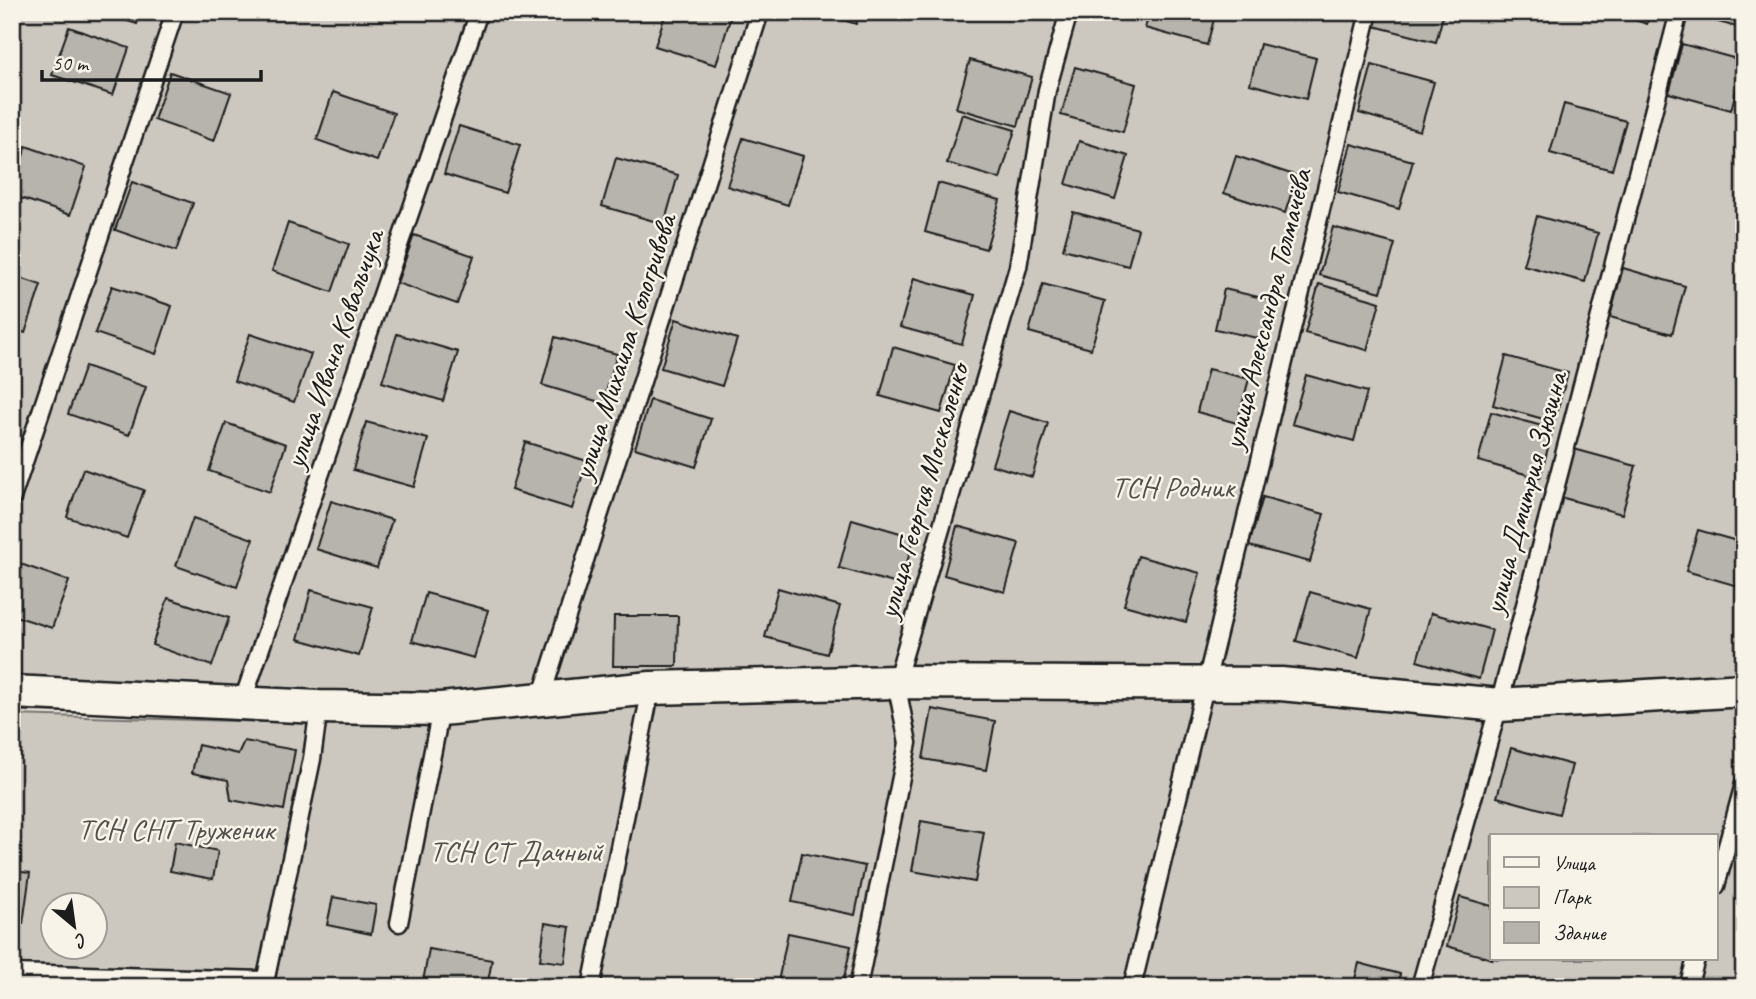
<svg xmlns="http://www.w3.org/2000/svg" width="1756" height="999" viewBox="0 0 1756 999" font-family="Caveat,sans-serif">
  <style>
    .green { fill: #ccc8c0; stroke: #74726e; stroke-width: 2; fill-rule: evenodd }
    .building { fill: #b6b4ac; stroke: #1c1c1c; stroke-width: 2 }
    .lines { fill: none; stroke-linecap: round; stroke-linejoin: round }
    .service-casing { stroke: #1c1c1c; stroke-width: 21 }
    .minor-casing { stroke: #1c1c1c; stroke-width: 37 }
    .service { stroke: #f7f3e8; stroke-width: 16 }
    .minor { stroke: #f7f3e8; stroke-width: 32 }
    .labels { text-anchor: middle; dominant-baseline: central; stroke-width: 5; stroke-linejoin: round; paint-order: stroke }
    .street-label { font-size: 30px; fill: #1c1c1c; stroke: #f7f3e8 }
    .park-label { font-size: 30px; fill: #51504d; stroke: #f7f3e8 }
  </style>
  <rect width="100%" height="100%" fill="#eae6dc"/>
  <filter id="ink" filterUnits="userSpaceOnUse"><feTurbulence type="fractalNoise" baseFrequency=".0143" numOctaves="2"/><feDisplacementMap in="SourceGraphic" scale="14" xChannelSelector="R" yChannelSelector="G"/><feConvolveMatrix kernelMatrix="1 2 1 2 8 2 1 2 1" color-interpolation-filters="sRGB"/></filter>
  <g filter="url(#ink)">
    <!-- green -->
    <path class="green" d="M12,12H1744V987H274L328,715L12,711ZM1492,836H1716V959H1492Z
      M12,715L309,723L256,987H12ZM52,904H94V946H52Z"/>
    <!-- building -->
    <path class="building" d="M99,12H141L137,24Z
      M666,12H718L731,16L716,65L655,46Z
      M819,12H860L856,24Z
      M1150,12H1216L1207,45L1145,28Z
      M1378,12H1444L1436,42L1374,26Z
      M1611,12H1650L1647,24Z
      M1744,12V29L1685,13V12Z
      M69,27L129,48L113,95L52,75Z
      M1260,44L1316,58L1306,99L1250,84Z
      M1682,44L1744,61L1731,110L1669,93Z
      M970,60L1032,77L1018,126L956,108Z
      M1372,65L1434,82L1420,131L1359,113Z
      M1075,67L1136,84L1123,132L1061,115Z
      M170,72L231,93L214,141L154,120Z
      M333,92L394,113L377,161L317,140Z
      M1564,104L1626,121L1612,170L1550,153Z
      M962,114L1015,130L1000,179L947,163Z
      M459,126L520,145L505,193L444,174Z
      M743,138L803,156L788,205L727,186Z
      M1079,141L1128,156L1115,199L1066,184Z
      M1351,144L1413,161L1399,209L1338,192Z
      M26,146L86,167L70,215L12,195Z
      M1236,156L1297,176L1285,213L1224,193Z
      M616,158L678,175L664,224L602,206Z
      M132,182L193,203L176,251L115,230Z
      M938,183L1000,200L986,249L925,232Z
      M1073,212L1138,229L1128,266L1063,249Z
      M1537,216L1598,233L1585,282L1523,265Z
      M288,223L349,244L332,292L272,271Z
      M1333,227L1395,244L1381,292L1319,275Z
      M414,235L474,256L457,304L397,283Z
      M1623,268L1685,286L1672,334L1610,317Z
      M12,275L41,285L25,333L12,328Z
      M914,278L975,295L962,344L900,327Z
      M1043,284L1105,301L1091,349L1029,332Z
      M1319,284L1380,302L1367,350L1305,333Z
      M112,286L172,306L156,354L95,333Z
      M1224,289L1271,300L1262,339L1215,329Z
      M676,319L737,339L722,386L661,368Z
      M250,334L311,354L294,402L234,381Z
      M397,334L458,352L443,401L382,382Z
      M555,337L617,354L603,403L542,385Z
      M893,347L955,365L941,413L880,396Z
      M1506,356L1568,373L1554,422L1493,405Z
      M85,366L146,387L129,435L68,414Z
      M1208,369L1249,379L1237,423L1197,412Z
      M1306,375L1367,392L1354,441L1292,424Z
      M650,400L711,419L696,467L635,448Z
      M1009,411L1048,423L1032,477L992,465Z
      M1491,412L1553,429L1540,478L1478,461Z
      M366,422L428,439L414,487L353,470Z
      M226,423L286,444L270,492L209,471Z
      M525,442L587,461L572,509L511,490Z
      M1574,449L1636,466L1622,514L1560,497Z
      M83,469L144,490L127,538L67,517Z
      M1263,497L1324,514L1310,562L1249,546Z
      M331,501L392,520L377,568L316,549Z
      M193,518L253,539L237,587L176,566Z
      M852,519L914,537L901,585L839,568Z
      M957,526L1019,543L1005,592L944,575Z
      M1698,530L1744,543L1741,587L1686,571Z
      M1138,556L1200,573L1186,622L1124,605Z
      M12,561L69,581L52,628L12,615Z
      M778,588L840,606L827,654L765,637Z
      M311,590L373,607L359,656L298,639Z
      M1310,592L1371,609L1358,658L1296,641Z
      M426,593L488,610L474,658L412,641Z
      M168,598L229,618L212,666L152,645Z
      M1431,613L1492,630L1479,679L1417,661Z
      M614,616H678L677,666H613Z
      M932,709L995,721L986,770L923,759Z
      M244,741L295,750L284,810L231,800L228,780L192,773L198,745L238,754Z
      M1511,748L1572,765L1559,814L1497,797Z
      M921,821L984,832L975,882L912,871Z
      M175,842L218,851L213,879L170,871Z
      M802,853L865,866L855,915L792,902Z
      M12,871L30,873L23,924L12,923Z
      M333,897L376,905L371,934L327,925Z
      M1460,897L1492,906V959L1447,946Z
      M545,923L570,927L565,963L540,960Z
      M788,933L851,946L842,987H799L778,982Z
      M429,949L492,960L487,987H422Z
      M1359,963L1400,974L1398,987H1353Z"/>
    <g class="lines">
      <!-- service casing -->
      <g class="service-casing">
        <path id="service" d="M12,498L175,12
          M541,698L760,12
          M242,703L479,12
          M1716,886L1744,784
          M399,923L441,709
          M12,973L266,980
          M264,987L312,759L319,707
          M591,987L651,688
          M858,987L908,743L896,682L1018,267L1047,90L1069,12
          M1132,987L1369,12
          M1420,987L1499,705L1679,12
          M1688,987L1696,959"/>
      </g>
      <!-- minor casing -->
      <g class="minor-casing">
        <path id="minor" d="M12,692L319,707L441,709L651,688L896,682L1281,684L1499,705L1744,690"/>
      </g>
      <!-- service -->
      <use href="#service" class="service"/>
      <!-- minor -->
      <use href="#minor" class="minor"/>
    </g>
  </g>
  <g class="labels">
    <!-- street labels -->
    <g class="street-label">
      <text transform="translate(1267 309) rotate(-76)">улица Александра Толмачёва</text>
      <text transform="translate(624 347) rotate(-72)">улица Михаила Кологривова</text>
      <text transform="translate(334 349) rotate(-71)">улица Ивана Ковальчука</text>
      <text transform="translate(923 491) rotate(-74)">улица Георгия Москаленко</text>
      <text transform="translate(1525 493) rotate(-75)">улица Дмитрия Зюзина</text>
    </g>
    <!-- park labels -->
    <g class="park-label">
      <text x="1173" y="487">ТСН Родник</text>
      <text x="176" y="829">ТСН СНТ Труженик</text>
      <text x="516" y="851">ТСН СТ Дачный</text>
    </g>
  </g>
  <!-- margin -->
  <rect width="1756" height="999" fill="none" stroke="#f7f3e8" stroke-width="42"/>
  <rect x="21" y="21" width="1714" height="957" fill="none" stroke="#1c1c1c" stroke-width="2.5" filter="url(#ink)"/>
  <!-- legend -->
  <rect x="1490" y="834" width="228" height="126" fill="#f7f3e8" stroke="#9f9d96" stroke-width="2"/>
  <rect x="1504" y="857" width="35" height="10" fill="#f7f3e8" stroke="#9f9d96" stroke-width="2"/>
  <text x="1553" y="870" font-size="21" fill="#1c1c1c">Улица</text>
  <rect x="1504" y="887" width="35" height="21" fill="#ccc8c0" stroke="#9f9d96" stroke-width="2"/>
  <text x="1553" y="904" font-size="21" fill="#1c1c1c">Парк</text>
  <rect x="1504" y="922" width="35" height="21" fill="#b6b4ac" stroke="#9f9d96" stroke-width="2"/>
  <text x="1553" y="940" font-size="21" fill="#1c1c1c">Здание</text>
  <!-- north arrow -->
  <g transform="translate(74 926) rotate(151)"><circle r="33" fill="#f7f3e8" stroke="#9f9d96" stroke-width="2"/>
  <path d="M0-5L12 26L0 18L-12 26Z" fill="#1c1c1c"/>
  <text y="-10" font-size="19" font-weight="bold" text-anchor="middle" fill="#1c1c1c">С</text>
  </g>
  <!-- scale -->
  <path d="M42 70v10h219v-10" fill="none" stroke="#1c1c1c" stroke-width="3.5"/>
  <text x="52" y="70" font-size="21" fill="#1c1c1c" stroke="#f7f3e8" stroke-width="5" paint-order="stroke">50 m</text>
</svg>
